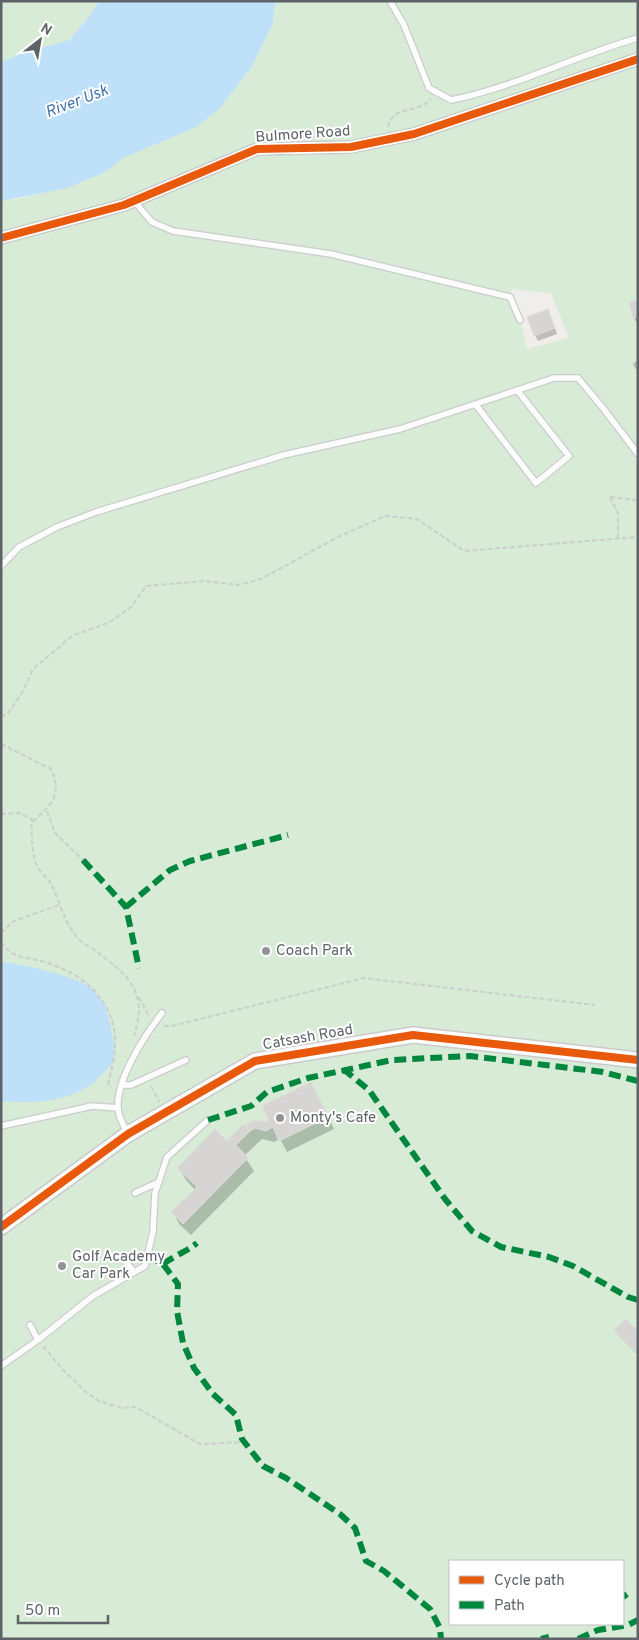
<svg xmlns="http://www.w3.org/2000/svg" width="639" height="1640" viewBox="0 0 639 1640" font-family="Overpass,sans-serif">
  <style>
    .green { fill: #d8ebd6; fill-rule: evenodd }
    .water { fill: #bfe0f9 }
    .shadow { fill: #0003 }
    .building { fill: #d6d5d3; stroke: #deddd9 }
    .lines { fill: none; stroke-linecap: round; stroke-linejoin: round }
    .lane-casing { stroke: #cbcccc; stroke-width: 8 }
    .street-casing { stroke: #cbcccc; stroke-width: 14 }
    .secondary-casing { stroke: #cacacb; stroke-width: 18 }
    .path { stroke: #cacfcc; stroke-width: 2; stroke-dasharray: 5 2.5; stroke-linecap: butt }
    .lane { stroke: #fdfcfc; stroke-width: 5.5 }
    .street { stroke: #fdfcfc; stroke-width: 11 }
    .secondary { stroke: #fdfcfc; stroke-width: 15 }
    .quiet { stroke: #00873e; stroke-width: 6; stroke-dasharray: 12 6; stroke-linecap: butt }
    .cycleway-casing { stroke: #fff; stroke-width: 11 }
    .cycleway { stroke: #e8590c; stroke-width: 8 }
    .poi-dot { fill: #919496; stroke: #fff; stroke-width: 2 }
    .labels { text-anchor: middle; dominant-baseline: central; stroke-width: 4; stroke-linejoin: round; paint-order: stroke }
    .street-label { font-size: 15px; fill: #5f6368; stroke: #fff }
    .poi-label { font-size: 15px; fill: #5f6368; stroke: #fff; text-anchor: start }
    .water-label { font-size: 16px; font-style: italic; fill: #4174aa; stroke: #fff }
  </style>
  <rect width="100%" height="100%" fill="#efeeea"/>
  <!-- green -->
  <path class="green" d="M1,1H99C91,16 80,26 70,40L29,51L1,62Z
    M275,1H638V1639H1V201L24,198L107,171L123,158L220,108L251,68L273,23ZM512,289L551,293L569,338L527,349L520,320L510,297ZM450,1561H623V1624H450Z"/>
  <!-- water -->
  <path class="water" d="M99,1H275L273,23L251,68L220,108L196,127L123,158L107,171L68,188L1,201V62L29,51L70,40C80,26 91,16 99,1Z
    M1,962C20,963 79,977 92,989C105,1001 108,1013 111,1029C113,1038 116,1051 113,1060C112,1064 107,1069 104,1072C80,1102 36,1104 1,1101Z"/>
  <!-- shadow -->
  <path class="shadow" d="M638,302V323H637L634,318Z
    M551,317L557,334L538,341L535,335Z
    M638,360V372L633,364Z
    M317,1095L334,1129L287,1152L280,1139L274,1142L262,1139L244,1156L254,1171L191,1235L180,1225L173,1213L195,1190L186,1180L179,1168L227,1142L242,1127L267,1124Z
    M616,1330L638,1332V1355L619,1336Z"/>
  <!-- building -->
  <path class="building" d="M638,300V317L633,318L629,302Z
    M548,309L555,328L534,336L527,317Z
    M311,1082L328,1117L279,1141L273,1127L266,1131L255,1128L249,1132L246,1125L254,1120L267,1122L269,1120L262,1106Z
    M246,1125L249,1132L236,1145L248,1158L183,1224L171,1212L197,1187L177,1168L215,1129L227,1141L241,1126Z
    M626,1319L638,1331V1354L614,1330Z"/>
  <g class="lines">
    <!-- lane casing -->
    <g class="lane-casing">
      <path id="lane" d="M390,1L404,25L429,88L451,100C516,87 574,56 638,38
        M134,201L152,222L173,231L331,254L510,297L520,320
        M476,405L536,483L569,456L517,390
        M1,566L19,547L57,527L96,512L284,455L400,429L554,378H578L603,408L638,454
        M122,1085H131L186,1060
        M1,1126L92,1106L118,1108
        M128,1134C124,1126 118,1117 118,1108C116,1079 145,1035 162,1013
        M135,1193L159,1182
        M123,1258L134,1272
        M30,1325L38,1340
        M1,1366L38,1340L93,1296L145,1266L153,1232L155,1193L167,1157L208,1120"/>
    </g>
    <!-- street casing -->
    <g class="street-casing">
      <path id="street" d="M1,238L124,205L257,149L351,147L414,134L638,59"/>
    </g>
    <!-- secondary casing -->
    <g class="secondary-casing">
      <path id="secondary" d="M1,1227L128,1134L255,1061L413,1035L638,1060"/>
    </g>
    <!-- path -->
    <path class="path" d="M388,127C394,103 414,116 431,99
      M610,497L618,514V538
      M610,497L638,500
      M1,717L8,713L22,693L33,669L72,636L110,622L131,607L146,586L205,581L238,585L261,579L338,537L385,516L417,519L464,551L638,537
      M1,744L51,769C63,797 51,804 32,823
      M47,811L55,833L83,860
      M1,814L19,813L32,819C31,830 32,854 36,864C39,872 46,876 50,882C60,900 64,925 80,940C84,945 91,947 96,951C130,977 148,992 134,1036
      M1,933L14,921L59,905
      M1,942C12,958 24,957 41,961C80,971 116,1000 115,1043C115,1058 111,1071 108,1085L111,1087
      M139,997L148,1015
      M164,1026H172L364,978L595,1005
      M151,1086L159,1102
      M43,1346L63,1370L87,1393L99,1401L122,1408L136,1407L200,1444L244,1442"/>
    <!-- lane -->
    <use href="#lane" class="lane"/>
    <!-- street -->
    <use href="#street" class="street"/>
    <!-- secondary -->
    <use href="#secondary" class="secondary"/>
    <!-- quiet -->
    <path class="quiet" d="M83,860L126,907L139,968
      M126,907L170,870L190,861L288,835
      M343,1069L369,1090L445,1199L472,1231L501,1247L549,1257L573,1266L628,1297L638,1300
      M208,1120L251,1106L267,1092L308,1078L392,1060L470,1056L603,1072L638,1081
      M147,1256L163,1264L178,1284L177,1311L183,1343L194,1368L213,1394L236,1415L242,1439L263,1466L286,1478L340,1514L355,1528L366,1561L384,1571L430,1609L440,1628L441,1639
      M163,1264C174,1256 186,1252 197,1243
      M623,1597L627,1594
      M541,1639L549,1637
      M578,1639L598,1630L628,1625L638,1620"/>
    <!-- cycleway casing -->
    <g class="cycleway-casing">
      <path id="cycleway" d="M1,238L124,205L257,149L351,147L414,134L638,59
        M1,1227L128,1134L255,1061L413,1035L638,1060"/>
    </g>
    <!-- cycleway -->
    <use href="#cycleway" class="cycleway"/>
  </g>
  <!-- markers -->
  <g class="poi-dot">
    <circle cx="266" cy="951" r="5"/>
    <circle cx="280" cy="1118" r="5"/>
    <circle cx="62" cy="1266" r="5"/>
  </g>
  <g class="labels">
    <!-- street labels -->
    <g class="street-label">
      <text transform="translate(303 135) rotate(-4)">Bulmore Road</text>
      <text transform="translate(308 1038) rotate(-10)">Catsash Road</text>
    </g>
    <!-- poi labels -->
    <g class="poi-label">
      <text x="276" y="951">Coach Park</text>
      <text x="290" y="1118">Monty's Cafe</text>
      <text x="72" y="1257">Golf Academy<tspan x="72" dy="17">Car Park</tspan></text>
    </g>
    <!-- water labels -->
    <g class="water-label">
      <text transform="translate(77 102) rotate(-21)">River Usk</text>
    </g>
  </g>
  <!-- border -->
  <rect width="639" height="1640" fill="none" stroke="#5f6368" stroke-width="5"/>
  <!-- legend -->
  <rect x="449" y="1560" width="175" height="65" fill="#ffffff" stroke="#bfc1c3"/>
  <rect x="459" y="1576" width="25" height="8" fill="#e8590c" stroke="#bfc1c3"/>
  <text x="494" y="1585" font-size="15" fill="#5f6368">Cycle path</text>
  <rect x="459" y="1601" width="25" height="8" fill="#00873e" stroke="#bfc1c3"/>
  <text x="494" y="1610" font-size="15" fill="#5f6368">Path</text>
  <!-- north arrow -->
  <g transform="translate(40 40) rotate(31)" stroke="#ffffff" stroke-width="4" paint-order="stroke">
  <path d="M0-4L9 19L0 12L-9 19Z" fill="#5f6368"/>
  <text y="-8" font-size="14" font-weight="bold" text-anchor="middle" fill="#5f6368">N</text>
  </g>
  <!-- scale -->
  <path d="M18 1615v8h90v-8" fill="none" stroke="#5f6368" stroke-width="2.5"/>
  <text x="25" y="1615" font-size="15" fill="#5f6368" stroke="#ffffff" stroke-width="4" paint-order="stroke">50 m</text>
</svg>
